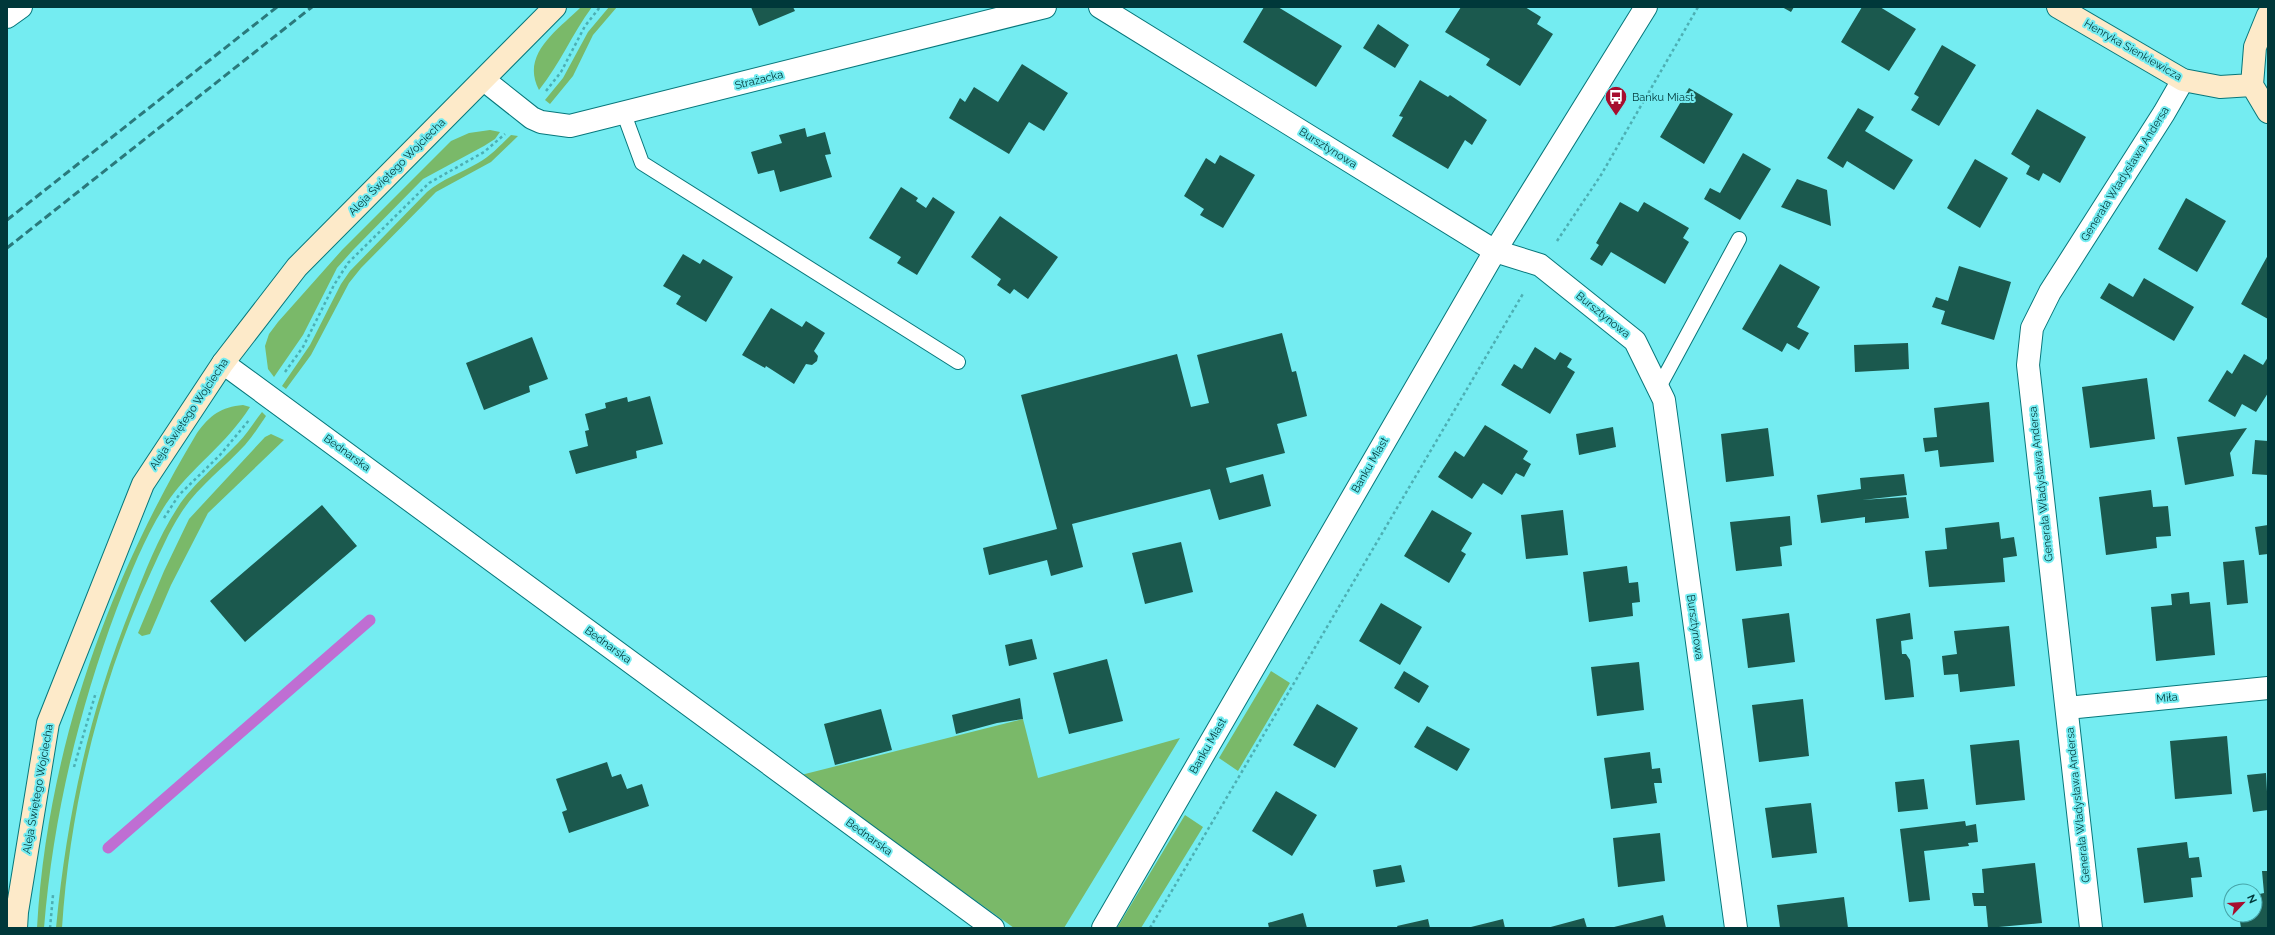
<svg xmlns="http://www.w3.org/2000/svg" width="2275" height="935" viewBox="0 0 2275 935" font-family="Raleway,sans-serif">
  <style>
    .green { fill: #7ab969 }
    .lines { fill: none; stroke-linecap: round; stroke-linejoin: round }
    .stream { stroke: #bf6ed3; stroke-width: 11 }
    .building { fill: #1b594e }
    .lane-casing { stroke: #07777b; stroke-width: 16 }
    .street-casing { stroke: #07777b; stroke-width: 24 }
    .secondary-casing { stroke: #07777b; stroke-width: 24 }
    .path { stroke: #4dafb3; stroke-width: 2.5; stroke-dasharray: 3 3; stroke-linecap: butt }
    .lane { stroke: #fff; stroke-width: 14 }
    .street { stroke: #fff; stroke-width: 22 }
    .secondary { stroke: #fdeac9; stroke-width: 22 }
    .rail { stroke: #2a797c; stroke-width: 3; stroke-dasharray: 8 4; stroke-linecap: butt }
    .labels { text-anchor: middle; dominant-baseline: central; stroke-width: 4; stroke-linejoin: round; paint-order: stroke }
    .street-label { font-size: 11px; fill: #00383a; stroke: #74ecf1 }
    .poi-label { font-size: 11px; fill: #00383a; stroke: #74ecf1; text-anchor: start }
  </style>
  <rect width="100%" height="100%" fill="#74ecf1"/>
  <!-- green -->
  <path class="green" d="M581,7H592C572,34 560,64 539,90C520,54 558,30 581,7Z
    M609,7H617L593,35L573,76L550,104L545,100L563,78L588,32Z
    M490,130L500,132L495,139L484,146L423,179L353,250L337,268L303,335L274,377L268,369L265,346L269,334L278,322L342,250L451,141L469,133Z
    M511,135L518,136L491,162L436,192L361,268L349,283L311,355L286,389L282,386L310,345L341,284L350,271L427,192C442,179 461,173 478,163C491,156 500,145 511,135Z
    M243,405L250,407C227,444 190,468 166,504C145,536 131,573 117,608C78,712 53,818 44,928H37C47,752 107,583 197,433C210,415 221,407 243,405Z
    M262,412L266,416C260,425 253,436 245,445C224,468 198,486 181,513C169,531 160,553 151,572C100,683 70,806 62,928H56C67,814 89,712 132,605C145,572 158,537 178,507C192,485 220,462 238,443C247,434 254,422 262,412Z
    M271,434L284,440L208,513L171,585L150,634L142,636L138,633L164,571L189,519L265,437Z
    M1271,671L1290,683L1238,771L1219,758Z
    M1023,719L1038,778L1180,738L1064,928H1014L801,775Z
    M1185,815L1203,827L1141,928H1117Z"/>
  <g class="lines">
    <!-- stream -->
    <path class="stream" d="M108,848L370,620"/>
  </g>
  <!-- building -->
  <path class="building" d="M751,7H793L795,11L759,26Z
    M1264,7H1278L1342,46L1316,87L1243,42Z
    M1461,7H1525L1541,17L1537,24L1553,34L1520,86L1486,65L1490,59L1445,32Z
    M1782,7H1794L1791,12Z
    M1862,7H1880L1916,29L1889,71L1841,42Z
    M1378,24L1409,45L1395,68L1363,48Z
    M1942,45L1976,65L1939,126L1911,110L1919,97L1914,94Z
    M1022,64L1068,93L1044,131L1029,122L1009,154L949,118L960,98L965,102L974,87L998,102Z
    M1420,80L1448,97L1450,95L1487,120L1472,145L1465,140L1448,169L1392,136L1403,117L1399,116Z
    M1689,88L1733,114L1704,164L1660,137Z
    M1858,108L1874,117L1865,131L1913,160L1894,190L1847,161L1843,168L1827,158Z
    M2037,109L2086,137L2060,183L2043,173L2039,181L2026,174L2030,166L2011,154Z
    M805,128L807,137L825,132L831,154L825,155L832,177L780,192L774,170L758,174L751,152L782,143L779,135Z
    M1743,153L1771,169L1740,220L1704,199L1710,188L1720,193Z
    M1220,155L1255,175L1223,228L1200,215L1204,209L1184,196L1206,158L1215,164Z
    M1975,159L2008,178L1980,228L1947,208Z
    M1797,179L1827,190L1831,226L1781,207Z
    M901,187L918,198L916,201L926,208L933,197L955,212L917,275L897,263L901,257L869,238Z
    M2186,198L2226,221L2197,272L2158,249Z
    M1620,202L1638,212L1644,202L1689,228L1683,238L1689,242L1665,284L1611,252L1602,266L1590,259L1599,245L1596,243Z
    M1000,216L1058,257L1028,299L1014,289L1010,294L997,285L1001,279L971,257Z
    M683,254L700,264L703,259L733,277L706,322L676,304L681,296L663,286Z
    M2268,255V319L2241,304Z
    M1780,264L1820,287L1797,327L1809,333L1799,350L1787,343L1782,352L1742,329Z
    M1959,266L2011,282L1994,340L1941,324L1945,311L1932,307L1936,297L1948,301Z
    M2144,278L2194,307L2174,341L2100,298L2109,283L2133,297Z
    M771,308L802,327L806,321L825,333L814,351L818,356L817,361L812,365L806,364L794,384L766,366L765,368L742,355Z
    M1282,333L1292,372L1296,371L1307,416L1277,424L1285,453L1226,468L1230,483L1263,474L1271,506L1219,520L1210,489L1072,524L1083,567L1051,576L1047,560L989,575L983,548L1057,529L1021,395L1177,354L1191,407L1209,403L1197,355Z
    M532,337L548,379L529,386L530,392L484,410L466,363Z
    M1908,343L1909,369L1855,372L1854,345Z
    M1535,347L1555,360L1560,352L1572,359L1567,367L1575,372L1550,414L1501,385L1514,364L1522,369Z
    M2244,354L2263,365L2268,357V393L2256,412L2242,404L2235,417L2208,401L2227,370L2232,374Z
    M2147,378L2155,439L2090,448L2082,387Z
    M650,396L663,444L636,451L637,458L576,474L569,451L588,446L585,431L589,430L585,414L606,408L605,403L627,397L628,402Z
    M1989,402L1994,462L1940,467L1938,450L1925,452L1923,438L1937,437L1934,408Z
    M1485,425L1528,451L1523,459L1531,464L1524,477L1516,473L1502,495L1483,483L1472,499L1438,477L1455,451L1464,457Z
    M1613,427L1616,447L1579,455L1576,434Z
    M1768,428L1774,476L1726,482L1721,434Z
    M2247,428L2230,453L2234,476L2185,485L2177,437Z
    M2255,440L2268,441V475L2252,474Z
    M1904,474L1907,495L1862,500L1906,497L1909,518L1865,523V517L1821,523L1817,495L1861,489L1860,478Z
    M2151,490L2153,507L2168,506L2171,536L2156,537L2157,548L2106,555L2099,497Z
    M322,505L357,546L245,642L210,601Z
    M1432,510L1472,533L1461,551L1466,554L1449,583L1404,556Z
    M1563,510L1568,555L1526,559L1521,515Z
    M1790,516L1792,545L1780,547L1782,566L1736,571L1730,522Z
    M1999,522L2001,539L2014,537L2017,556L2003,558L2005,582L1929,587L1925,551L1947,549L1945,528Z
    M2268,525V554L2259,555L2255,527Z
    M1181,542L1193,592L1145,604L1132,553Z
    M2244,560L2248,603L2227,605L2223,562Z
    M1627,566L1629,583L1638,582L1640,602L1632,603L1633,616L1589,622L1583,572Z
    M2189,592L2190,604L2210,602L2215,655L2156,661L2151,607L2172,605L2171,594Z
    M1381,603L1422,627L1400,665L1359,641Z
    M1789,613L1795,662L1748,668L1742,619Z
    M1910,613L1913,639L1901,641L1902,654H1906L1910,660L1914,697L1885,700L1876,619Z
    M2009,626L2015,686L1960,692L1958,674L1944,675L1942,656L1957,654L1954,631Z
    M1032,639L1037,659L1009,666L1005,645Z
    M1107,659L1123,721L1069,734L1053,673Z
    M1639,662L1644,710L1597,716L1591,667Z
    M1404,671L1429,686L1419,703L1394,688Z
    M1020,698L1023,719L997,723L956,734L952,715Z
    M1803,699L1809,756L1759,762L1752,705Z
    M1317,704L1358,728L1335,768L1293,745Z
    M881,709L892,750L835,765L824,724Z
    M1427,726L1470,749L1457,771L1414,747Z
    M2227,736L2232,794L2175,799L2170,741Z
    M2019,740L2025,800L1976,805L1970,745Z
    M1650,752L1652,769L1660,768L1662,783H1654L1657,803L1611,809L1604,758Z
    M607,762L612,777L621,774L627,789L642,784L649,806L569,833L562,812L567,810L556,779Z
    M2266,773L2268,810L2253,812L2247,775Z
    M1924,779L1928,809L1898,812L1895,782Z
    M1276,791L1317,815L1292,856L1252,831Z
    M1811,803L1817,853L1772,858L1765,808Z
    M1965,821L1966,826L1976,824L1978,842L1968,843L1969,846L1924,851L1930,900L1909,902L1900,829Z
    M1660,833L1665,881L1618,887L1613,838Z
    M2187,842L2189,858L2199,857L2202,877L2191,878L2193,897L2144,903L2137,848Z
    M2035,863L2042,923L1988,928L1986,906H1974L1972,893H1984L1982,869Z
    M1401,865L1405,882L1376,887L1373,870Z
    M2262,871H2268V928H2241L2239,915H2255V895L2264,893Z
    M1844,897L1848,928H1780L1777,905Z
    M1303,913L1307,928H1269L1268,923Z
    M1663,915L1666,928H1614V927Z
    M1584,918L1587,928H1547Z
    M1428,919L1430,928H1398L1397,926Z
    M1503,919L1505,928H1471V927Z"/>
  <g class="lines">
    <!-- lane casing -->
    <g class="lane-casing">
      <path id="lane" d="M624,114L642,163L958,362
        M1658,389L1739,239"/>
    </g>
    <!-- street casing -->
    <g class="street-casing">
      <path id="street" d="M1100,7L1495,251L1540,265L1635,341L1664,400L1736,928
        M7,17L21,7
        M484,80L532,118L541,122L570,126L1045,7
        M223,363L993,928
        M2067,708L2268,688
        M1103,928L1495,251L1646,7
        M2091,928L2028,365L2032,328L2050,292L2164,113L2183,80"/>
    </g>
    <!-- secondary casing -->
    <g class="secondary-casing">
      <path id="secondary" d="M2058,7L2183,80L2220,87L2252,85
        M2252,85L2255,47L2268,15
        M2252,85L2268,112
        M16,928L17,912L48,723L143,484L223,363L297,267L555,7"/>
    </g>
    <!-- path -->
    <path class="path" d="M546,91L561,72L585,26L600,7
      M1557,241L1601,175L1698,7
      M285,372L303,347L334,285L348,263L429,183L484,152L505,134
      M164,518L179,495L220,455L250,419
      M74,767L96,692
      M50,928L53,895
      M1150,928L1524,292"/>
    <!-- lane -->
    <use href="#lane" class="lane"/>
    <!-- street -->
    <use href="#street" class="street"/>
    <!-- secondary -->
    <use href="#secondary" class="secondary"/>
    <!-- rail -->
    <path class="rail" d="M7,220L277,7
      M7,248L312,7"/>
  </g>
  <!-- icons -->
  <defs>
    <g id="bus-pin" transform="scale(1.15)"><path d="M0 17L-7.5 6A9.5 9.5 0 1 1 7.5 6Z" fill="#a70e2e" stroke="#74ecf1"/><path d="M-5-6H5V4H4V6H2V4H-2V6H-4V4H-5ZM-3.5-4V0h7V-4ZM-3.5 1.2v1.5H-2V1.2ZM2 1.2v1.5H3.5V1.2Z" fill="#fff"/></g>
  </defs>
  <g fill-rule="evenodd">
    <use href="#bus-pin" x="1616" y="97"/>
  </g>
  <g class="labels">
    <!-- street labels -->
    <g class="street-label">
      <text transform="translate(2133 50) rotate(30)">Henryka Sienkiewicza</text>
      <text transform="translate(759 80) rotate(-14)">Strażacka</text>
      <text transform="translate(1328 148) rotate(32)">Bursztynowa</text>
      <text transform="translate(397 167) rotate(-45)">Aleja Świętego Wojciecha</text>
      <text transform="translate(2125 174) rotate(-58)">Generała Władysława Andersa</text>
      <text transform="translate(1603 315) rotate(39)">Bursztynowa</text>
      <text transform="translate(189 414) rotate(-56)">Aleja Świętego Wojciecha</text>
      <text transform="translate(347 453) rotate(36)">Bednarska</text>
      <text transform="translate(1370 465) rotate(-60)">Banku Miast</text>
      <text transform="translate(2041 484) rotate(-96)">Generała Władysława Andersa</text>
      <text transform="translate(1695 627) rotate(82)">Bursztynowa</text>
      <text transform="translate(608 645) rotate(36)">Bednarska</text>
      <text transform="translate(2167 698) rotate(-6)">Miła</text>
      <text transform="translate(1208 746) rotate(-60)">Banku Miast</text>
      <text transform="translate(38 789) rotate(-80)">Aleja Świętego Wojciecha</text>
      <text transform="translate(2078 805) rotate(-96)">Generała Władysława Andersa</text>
      <text transform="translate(869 837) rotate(36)">Bednarska</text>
    </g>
    <!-- poi labels -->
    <g class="poi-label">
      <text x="1632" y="97">Banku Miast</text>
    </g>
  </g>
  <!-- border -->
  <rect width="2275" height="935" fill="none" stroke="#00383a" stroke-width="16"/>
  <!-- north arrow -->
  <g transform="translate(2243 903) rotate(65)"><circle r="19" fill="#74ecf1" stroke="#46a4a8"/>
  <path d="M0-3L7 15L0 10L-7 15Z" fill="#a70e2e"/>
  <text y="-6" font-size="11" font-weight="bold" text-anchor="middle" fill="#00383a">N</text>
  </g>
</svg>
